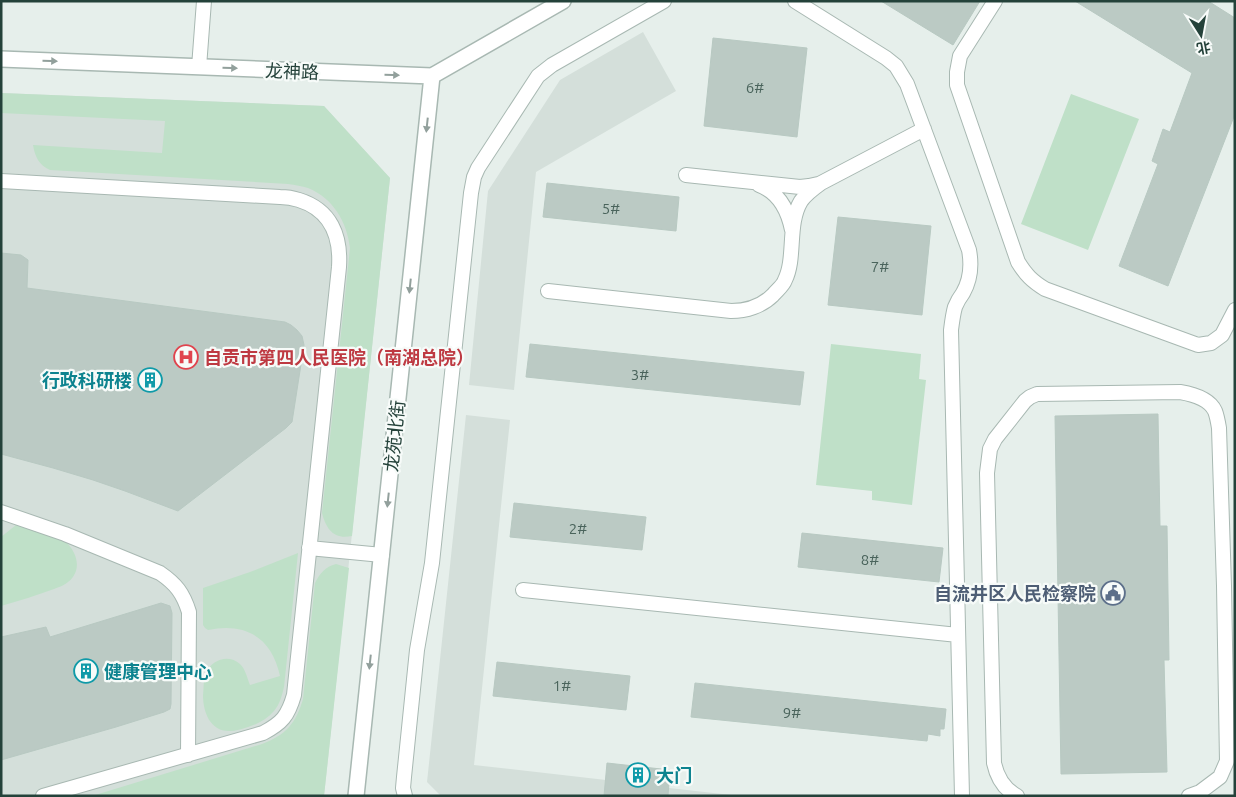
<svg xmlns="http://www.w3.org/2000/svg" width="1236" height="797" viewBox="0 0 1236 797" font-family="Ubuntu,'Noto Sans SC',sans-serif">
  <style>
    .built { fill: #d4dfda }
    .green { fill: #bfe0c8 }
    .building { fill: #bbcac4; stroke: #b8c9c2 }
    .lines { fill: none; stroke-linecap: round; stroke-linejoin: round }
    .lane-casing { stroke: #a8b8b2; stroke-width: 16 }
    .street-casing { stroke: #a8b8b2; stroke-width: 18 }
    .lane { stroke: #fff; stroke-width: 14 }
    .street { stroke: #fff; stroke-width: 15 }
    .oneway { fill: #92a09c }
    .labels { text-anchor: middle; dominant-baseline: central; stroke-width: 4.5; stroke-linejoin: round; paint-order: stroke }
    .number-label { font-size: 15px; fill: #4a645c }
    .street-label { font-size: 18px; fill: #24423a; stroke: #f7fbf9 }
    .health-label { font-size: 18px; font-weight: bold; fill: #be3a42; stroke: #f7fbf9; text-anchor: start }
    .culture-label { font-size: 18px; font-weight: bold; fill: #0d838f; stroke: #f7fbf9; text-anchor: start }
    .service-label { font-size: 18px; font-weight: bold; fill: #4e5e75; stroke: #f7fbf9; text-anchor: end }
  </style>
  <rect width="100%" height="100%" fill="#e6efeb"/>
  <!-- built -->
  <path class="built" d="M643,32L676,91L536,172L514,390L469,385L488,191L560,80Z
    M1,93L324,106L390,178L324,796H1Z
    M466,415L510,420L474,765L606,780L604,796H441L427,782Z
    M669,788L740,796H668Z"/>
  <!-- green -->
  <path class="green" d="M1,93L324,106L390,178L352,536C334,540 326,529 322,513L350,248C347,222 333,198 308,188C302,186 295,185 288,184L50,170C39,165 35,157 33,145L162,153L165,121L1,113Z
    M1071,94L1139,119L1088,250L1021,224Z
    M831,344L921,354L919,379L926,380L912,505L872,500V491L816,485Z
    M16,525L65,541C77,552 83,570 68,582C65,585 59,587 54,589C37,595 19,601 1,606V537Z
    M298,553L284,687C282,695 280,704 274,711C267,719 258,724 248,727C242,729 236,731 229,731C210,731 203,712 203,695C204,688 203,680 206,673C212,659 229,654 240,664C246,670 247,678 250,685L280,676C272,638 246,622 208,630L205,628L203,625V588L250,572Z
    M336,564L349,568L324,796H92L262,744C286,735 296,723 303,699L315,583C320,573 325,567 336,564Z"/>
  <!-- building -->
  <path class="building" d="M881,1H980L953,45Z
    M1075,1H1208L1235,18V114L1168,286L1119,266L1158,164L1152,161L1163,129L1170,132L1192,73Z
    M713,38L807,48L797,137L704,126Z
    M547,183L679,197L676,231L543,217Z
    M838,217L931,226L922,315L828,305Z
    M1,253L21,255L28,260L27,288L285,322L291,325L297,330L302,336L304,345L292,422L286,428L178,511L125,491L93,480L53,468L1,454Z
    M530,344L804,372L800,405L526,377Z
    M1158,414L1160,526H1167L1169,660H1164L1167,772L1061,774L1055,416Z
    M514,503L646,517L642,550L510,537Z
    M802,533L943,548L939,582L798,567Z
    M161,603L170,606L172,613L171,704L170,709L164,712L116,727L1,760V637L46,627L50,637Z
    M497,662L630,676L626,710L493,696Z
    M695,683L946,709L944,729H940V736L928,734L927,741L691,717Z
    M607,763L670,770L668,796H604Z"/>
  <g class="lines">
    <!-- lane casing -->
    <g class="lane-casing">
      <path id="lane" d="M795,1L886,58L896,66L907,84L969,250C972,266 971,279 963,293C960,297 957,302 955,307C953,314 952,322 951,330L962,796
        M995,1L960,56L957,72V85L1018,262C1026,275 1032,281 1045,289L1198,345L1211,343L1222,335L1235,310
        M199,67L204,1
        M686,175L800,187L809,186L818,184
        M1,181L280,197C286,197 293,198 299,200C331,210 341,236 339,267L294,695C288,716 282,723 263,733L43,796
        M759,185C778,192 788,210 792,230
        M548,291L731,311C746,311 762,306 773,295C777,290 783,286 785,280C796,258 787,224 801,201C806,194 814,188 821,183L924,129
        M1,512L65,534L160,573C176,584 183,593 189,612L188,755
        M309,548L382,555
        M523,590L958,635
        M405,796L403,788L404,777L417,650L432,563L471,193L474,177L478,168L538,76L552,65L664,1
        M1017,796C1004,789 997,777 994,763L987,473L990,449L995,439L1025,401L1030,397L1037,394L1180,392C1192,394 1209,398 1215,411C1217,416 1218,422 1219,428L1224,586L1227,761L1220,777L1200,792L1189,796"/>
    </g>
    <!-- street casing -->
    <g class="street-casing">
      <path id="street" d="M1,59L432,76L563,1
        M356,796L432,76"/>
    </g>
    <!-- lane -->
    <use href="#lane" class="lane"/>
    <!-- street -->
    <use href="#street" class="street"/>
  </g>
  <!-- one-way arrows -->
  <defs><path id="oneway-solid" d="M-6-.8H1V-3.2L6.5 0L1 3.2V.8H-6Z" transform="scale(1.25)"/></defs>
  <g class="oneway">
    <use href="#oneway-solid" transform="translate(50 61) rotate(2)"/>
    <use href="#oneway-solid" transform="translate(230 68) rotate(2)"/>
    <use href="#oneway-solid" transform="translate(392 75) rotate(2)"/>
    <use href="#oneway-solid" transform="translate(427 125) rotate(96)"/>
    <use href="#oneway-solid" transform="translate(410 286) rotate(96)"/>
    <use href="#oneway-solid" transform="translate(388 500) rotate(96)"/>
    <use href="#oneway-solid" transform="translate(370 662) rotate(96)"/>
  </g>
  <!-- icons -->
  <defs>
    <g id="hospital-ring" transform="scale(1.25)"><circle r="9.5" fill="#f7fbf9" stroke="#e0444e" stroke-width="1.5"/><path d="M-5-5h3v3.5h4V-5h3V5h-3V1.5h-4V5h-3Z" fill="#e0444e"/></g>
    <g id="building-ring" transform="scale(1.25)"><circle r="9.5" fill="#f7fbf9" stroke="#0f9aa8" stroke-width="1.5"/><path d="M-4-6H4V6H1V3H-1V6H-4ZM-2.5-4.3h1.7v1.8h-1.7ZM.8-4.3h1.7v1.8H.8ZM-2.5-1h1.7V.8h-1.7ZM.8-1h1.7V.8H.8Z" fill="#0f9aa8"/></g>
    <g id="civic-ring" transform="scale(1.25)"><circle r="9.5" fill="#f7fbf9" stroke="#5c6f8a" stroke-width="1.5"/><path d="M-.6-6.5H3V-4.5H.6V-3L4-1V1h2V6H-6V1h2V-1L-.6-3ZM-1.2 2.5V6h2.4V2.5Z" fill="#5c6f8a"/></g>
  </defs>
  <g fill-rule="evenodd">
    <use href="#hospital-ring" x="186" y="357"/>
    <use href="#building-ring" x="150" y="380"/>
    <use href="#civic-ring" x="1113" y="593"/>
    <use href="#building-ring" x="86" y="671"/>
    <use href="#building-ring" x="638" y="775"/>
  </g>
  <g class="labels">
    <!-- number labels -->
    <g class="number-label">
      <text x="755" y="87">6#</text>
      <text x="611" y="208">5#</text>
      <text x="880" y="266">7#</text>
      <text x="640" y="374">3#</text>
      <text x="578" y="528">2#</text>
      <text x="870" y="559">8#</text>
      <text x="562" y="685">1#</text>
      <text x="792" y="712">9#</text>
    </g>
    <!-- street labels -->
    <g class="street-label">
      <text transform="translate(292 71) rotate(2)">龙神路</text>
      <text transform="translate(394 436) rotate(-84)">龙苑北街</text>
    </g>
    <!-- health labels -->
    <g class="health-label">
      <text x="204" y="357">自贡市第四人民医院（南湖总院）</text>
    </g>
    <!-- culture labels -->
    <g class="culture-label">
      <text x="132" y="380" text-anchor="end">行政科研楼</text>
      <text x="104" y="671">健康管理中心</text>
      <text x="656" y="775">大门</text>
    </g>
    <!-- service labels -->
    <g class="service-label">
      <text x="1096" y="593">自流井区人民检察院</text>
    </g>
  </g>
  <!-- border -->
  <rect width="1236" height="797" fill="none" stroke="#24423a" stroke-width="5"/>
  <!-- north arrow -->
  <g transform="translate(1201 35) rotate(169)" stroke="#f7fbf9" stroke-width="4" paint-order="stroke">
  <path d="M0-4L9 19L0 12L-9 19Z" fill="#24423a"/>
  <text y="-8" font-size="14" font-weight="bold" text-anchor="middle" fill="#24423a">北</text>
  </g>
</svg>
